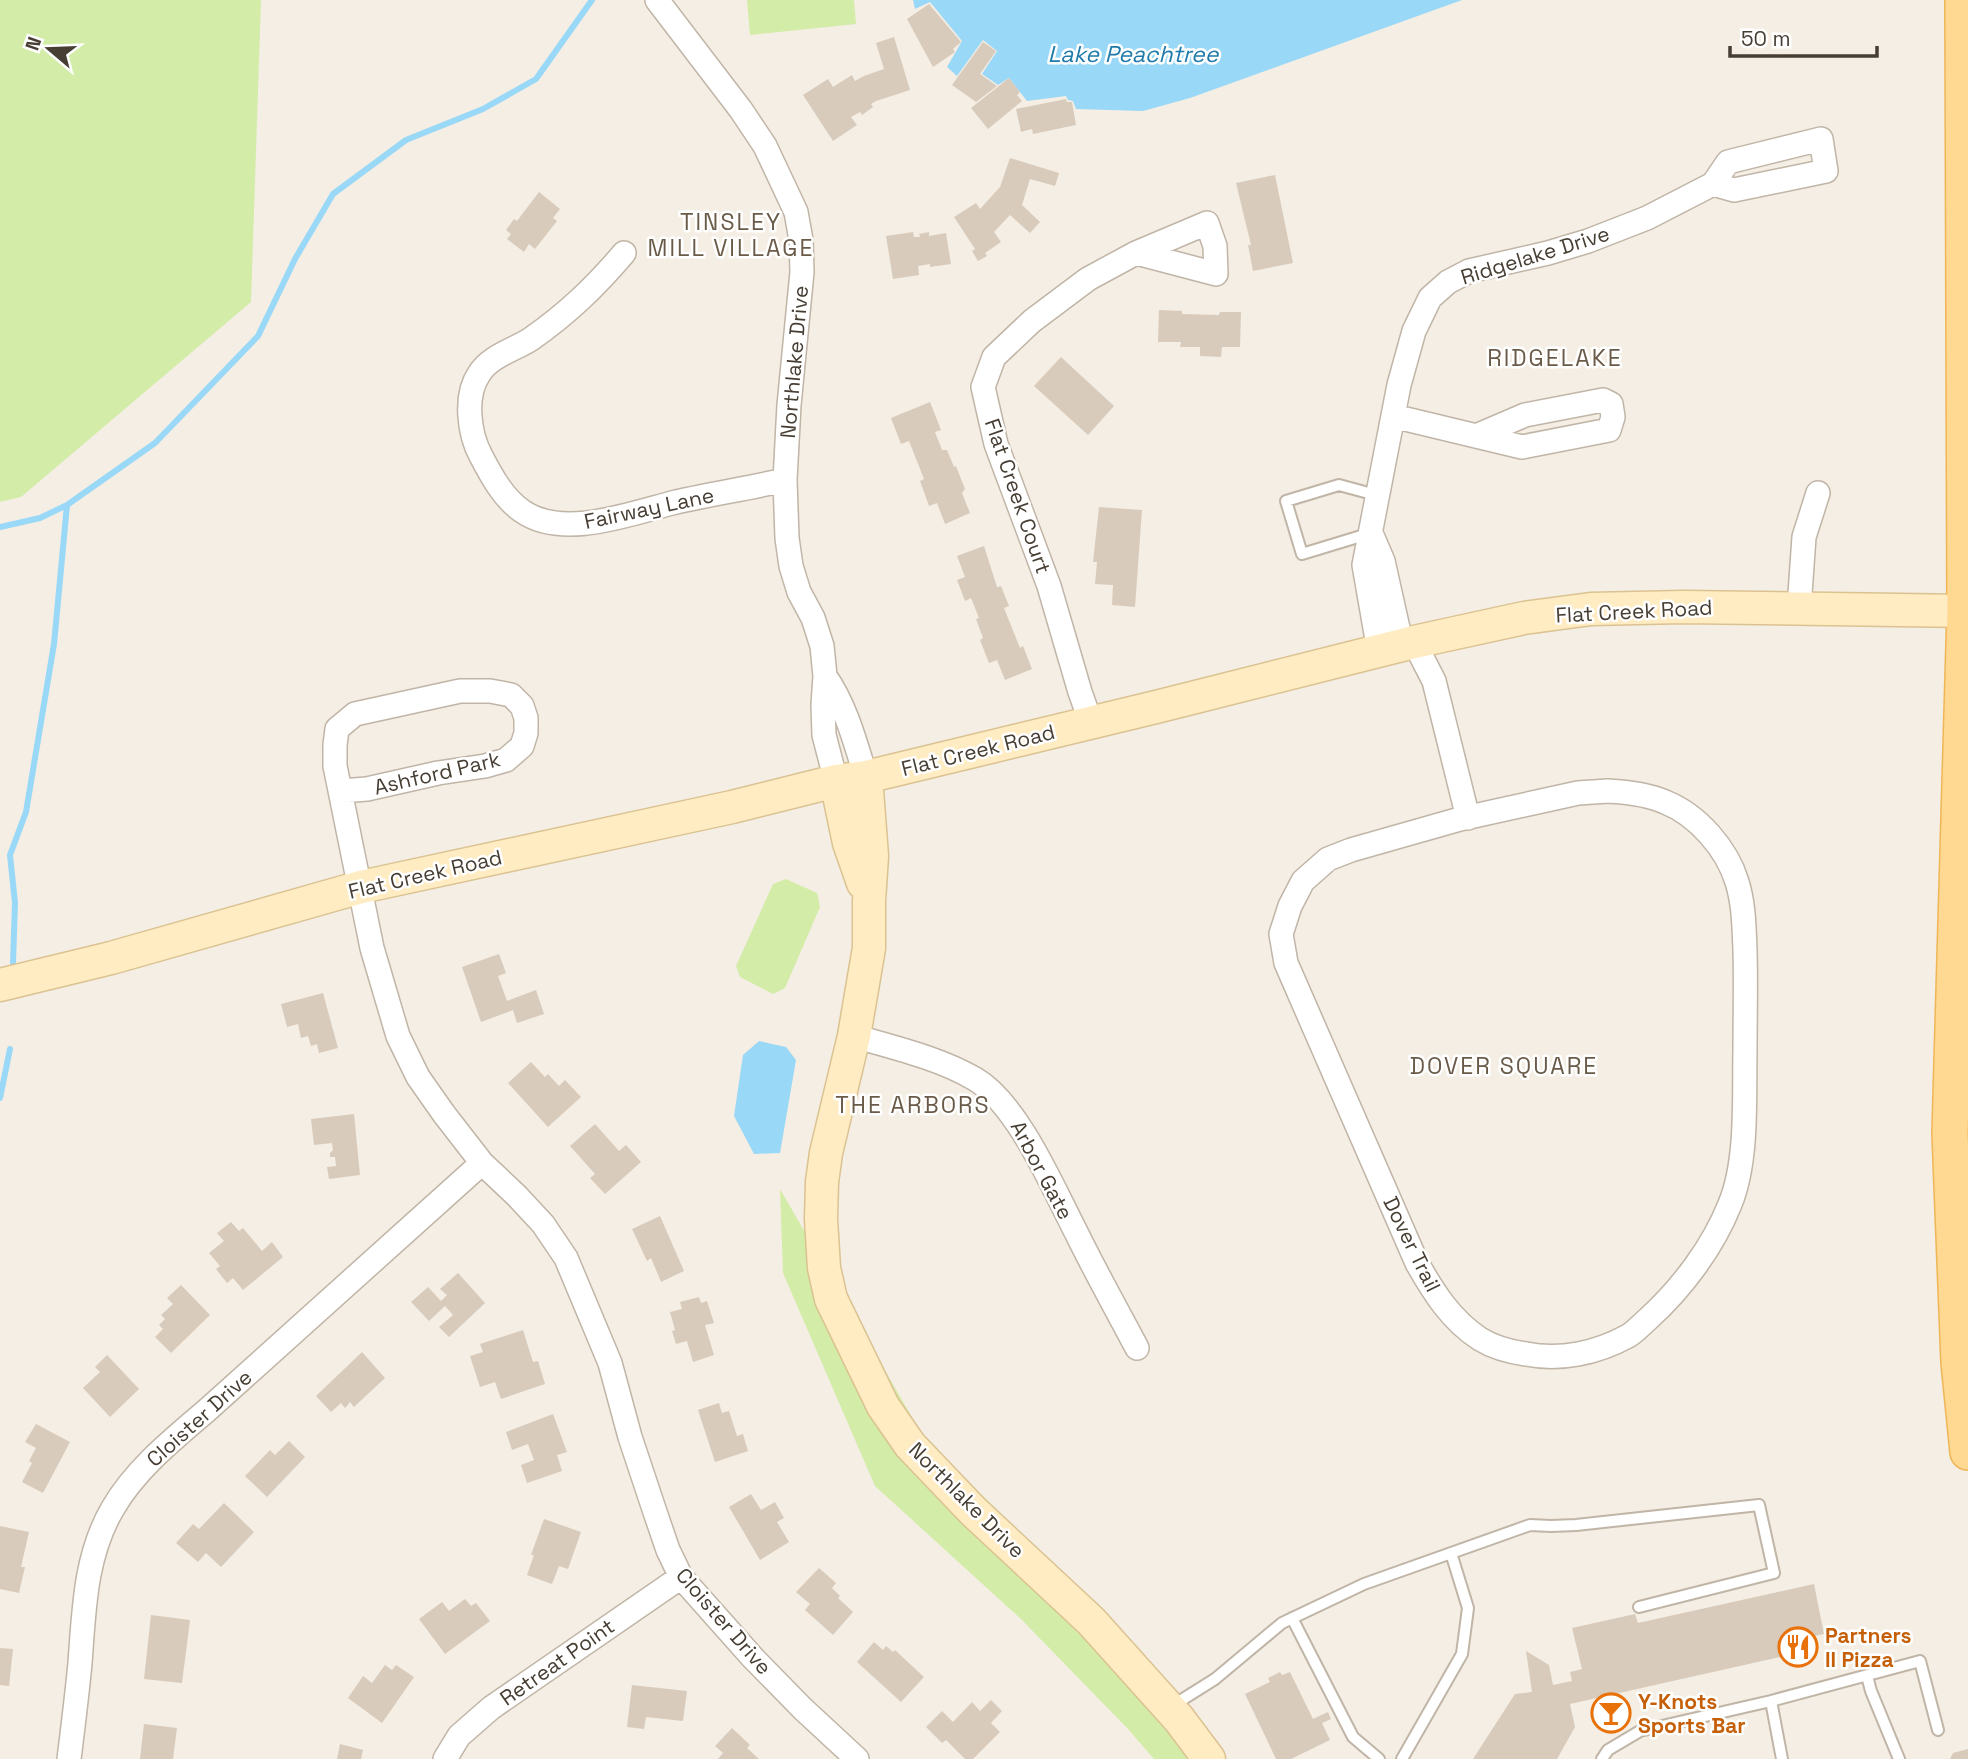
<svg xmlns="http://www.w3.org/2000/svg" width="1968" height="1759" viewBox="0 0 1968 1759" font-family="'Space Grotesk',sans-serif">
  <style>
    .green { fill: #d3eca8 }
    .water { fill: #9ad8f7 }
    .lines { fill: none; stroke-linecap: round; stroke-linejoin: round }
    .stream { stroke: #9ad8f7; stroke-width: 6 }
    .building { fill: #d9cbbb }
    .lane-casing { stroke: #c0b5a6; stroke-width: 14 }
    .street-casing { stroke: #c0b5a6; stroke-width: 26 }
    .secondary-casing { stroke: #dbc291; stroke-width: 35 }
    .primary-casing { stroke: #efb657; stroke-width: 38 }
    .lane { stroke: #fff; stroke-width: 10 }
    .street { stroke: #fff; stroke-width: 23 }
    .secondary { stroke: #ffecc3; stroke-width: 32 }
    .primary { stroke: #ffd892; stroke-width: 35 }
    .labels { text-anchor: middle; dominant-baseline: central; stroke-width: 5; stroke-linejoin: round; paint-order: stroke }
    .street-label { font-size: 21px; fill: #463d33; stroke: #fff }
    .food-label { font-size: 21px; font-weight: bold; fill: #c56008; stroke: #fff; text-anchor: start }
    .water-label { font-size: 23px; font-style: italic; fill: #207bab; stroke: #fff }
    .neighbourhood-label { font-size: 23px; letter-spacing: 2px; fill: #6a5b49; stroke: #fff }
  </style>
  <rect width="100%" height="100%" fill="#f4eee4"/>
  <!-- green -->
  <path class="green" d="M0,0H261L251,302L21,497L0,502Z
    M747,0H854L856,24L750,35Z
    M786,879L817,893L820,907L785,988L773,994L740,977L736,966L773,884Z
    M780,1189L924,1438L1100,1611L1222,1759H1154L1128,1729L1021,1619L875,1486L783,1273Z"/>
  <!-- water -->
  <path class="water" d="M913,0H1462L1190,98L1143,111L1076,109L1073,101L1068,100L1066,96L1027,101L1009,78L998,85L982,74L997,51L983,40L957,76L947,67L962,41L930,2L915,9Z
    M759,1041L786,1047L796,1060L780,1153L754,1154L734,1116L743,1055Z"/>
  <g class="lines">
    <!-- stream -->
    <path class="stream" d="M0,527L40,518L67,505L155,443L258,336L295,259L333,194L406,140L483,109L536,79L592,0
      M13,963L15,903L10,855L26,812L54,644L67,505
      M0,1098L10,1049"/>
  </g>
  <!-- building -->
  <path class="building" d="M929,4L961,42L953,49L955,52L933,67L907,19Z
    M894,37L910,90L876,101L871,104L873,107L862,115L860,112L851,117L857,125L833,141L803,95L828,79L833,87L852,75L855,81L864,76L884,69L876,43Z
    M983,42L996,51L980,74L997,86L976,102L952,85Z
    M1009,78L1020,92L1017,95L1022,101L988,129L971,108Z
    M1066,99L1067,102H1072L1076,125L1033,134L1032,129L1021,132L1016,109Z
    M1010,158L1059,173L1055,186L1030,179L1022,205L1040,222L1030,233L1010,215L994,232L1001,242L985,253L987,256L978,261L972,251L975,249L954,217L976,203L980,209L1000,187Z
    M1275,175L1293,263L1253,271L1248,245H1251L1236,183Z
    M539,192L560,209L553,218L557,221L535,249L529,244L524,252L507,239L511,234L506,230L514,219L517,221Z
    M913,232L914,237H920L919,234L929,232V236L946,233L951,264L930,267V264L918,266L919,275L893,279L886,236Z
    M1159,310L1182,311V314L1219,315L1220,312H1241L1240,347H1222L1221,357L1200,356V347H1180L1181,342H1158Z
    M1061,357L1114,406L1088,435L1034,386Z
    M930,402L941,430L935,432L942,450H947L954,467L956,466L965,489L962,493L970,513L945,524L937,503L929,506L920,481L924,479L909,441L901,444L891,418Z
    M1099,507L1142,510L1135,607L1112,605L1113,585L1095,584L1097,562H1093Z
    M984,546L997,587L1001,586L1009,606L1004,608L1020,648L1023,646L1032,669L1005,680L997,660L989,663L980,640L983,638L976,619L979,618L971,598L965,601L957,580L965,577L957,556Z
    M499,954L506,973L498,976L507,1001L536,990L544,1014L517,1023L513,1010L481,1022L462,967Z
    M323,993L338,1048L319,1053L317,1044L311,1046L308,1036L301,1038L298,1024L287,1027L281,1004Z
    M531,1062L545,1077L548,1074L559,1086L565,1080L581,1097L548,1127L508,1083Z
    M354,1114L360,1175L329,1179L327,1167L336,1166L335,1157H330V1153L333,1150L332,1143L314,1145L311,1119Z
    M595,1124L619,1151L626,1145L641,1162L605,1194L590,1178L595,1174L570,1146Z
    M660,1216L684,1271L661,1282L651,1258L647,1261L632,1229Z
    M231,1222L239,1231L243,1228L262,1251L272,1242L283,1257L243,1290L233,1278L227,1283L216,1269L220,1266L209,1253L224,1241L217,1233Z
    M458,1273L485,1303L449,1337L439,1327L453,1315L445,1306L429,1321L411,1302L428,1287L441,1301L447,1295L440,1289Z
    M181,1285L210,1315L171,1353L155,1337L163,1329L159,1325L165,1319L161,1315L173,1304L167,1298Z
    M699,1297L701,1303L707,1301L714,1323L705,1325L714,1355L693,1362L687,1341L676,1344L672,1331L675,1330L670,1312L682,1309L680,1302Z
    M523,1330L533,1362L538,1361L545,1384L501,1399L495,1382L480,1387L470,1356L483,1352L480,1344Z
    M362,1352L385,1378L354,1407L350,1402L345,1408L341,1403L331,1412L316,1396Z
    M107,1355L139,1389L110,1417L83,1388L100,1372L95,1367Z
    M719,1403L722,1413L729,1411L737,1436L743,1434L748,1451L715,1462L698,1410Z
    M553,1414L567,1452L557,1455L562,1471L527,1483L521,1465L534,1460L528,1444L512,1450L506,1432Z
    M36,1424L70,1442L43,1493L22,1482L32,1463L29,1461L36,1448L25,1442Z
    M289,1441L305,1457L267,1497L245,1476L270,1450L275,1455Z
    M751,1494L761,1510L775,1502L784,1518L777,1522L789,1542L760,1560L729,1507Z
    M224,1503L254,1532L221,1567L206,1553L198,1562L176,1543L193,1524L199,1529Z
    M544,1519L581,1532L568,1569L559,1566L552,1584L527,1575L534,1555H531Z
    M0,1526L29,1532L21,1567H25L19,1593L0,1589Z
    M819,1568L836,1583L832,1588L840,1596L838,1598L853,1612L833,1635L805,1610L810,1604L796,1592Z
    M1814,1584L1824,1634L1804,1638L1807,1651L1570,1704L1575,1727L1557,1759H1473L1515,1694L1532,1692L1526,1651L1549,1665L1553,1685L1572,1681L1570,1672L1582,1669L1572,1628L1635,1614L1638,1623Z
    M465,1599L471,1606L476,1603L490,1621L445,1654L419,1619L442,1602L449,1611Z
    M151,1615L190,1620L182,1683L144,1679Z
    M874,1642L883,1650L886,1646L893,1652L895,1650L924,1677L901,1702L857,1662Z
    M0,1648L13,1649L9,1686L0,1685Z
    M385,1665L392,1670L396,1665L414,1677L382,1723L348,1698L363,1676L372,1683Z
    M1280,1672L1282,1675L1290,1672L1313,1719L1328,1712L1331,1719L1322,1723L1330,1740L1291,1759H1276L1245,1694L1270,1682L1268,1678Z
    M632,1685L687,1691L683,1721L646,1717L644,1729L627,1727Z
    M991,1700L1002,1711L991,1723L1000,1732L973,1759H965L946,1740L942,1743L926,1727L942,1711L953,1722L972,1702L980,1711Z
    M144,1724L177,1728L173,1759H140Z
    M732,1728L750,1745L747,1748L759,1759H718L723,1753L715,1746Z
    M340,1744L363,1750L361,1759H337Z
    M1968,1749V1759H1950L1953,1753Z"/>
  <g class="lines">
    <!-- lane casing -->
    <g class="lane-casing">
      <path id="lane" d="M1371,533L1302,554L1286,501L1339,485L1376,495
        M1292,1618L1353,1737L1379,1759
        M1867,1676L1871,1691L1899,1759
        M1172,1706L1215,1679L1282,1623L1364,1584L1530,1525L1551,1526L1576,1525L1759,1505L1774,1573L1639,1607
        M1402,1759L1462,1654L1468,1608L1451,1553
        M1602,1759L1608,1750L1640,1731L1771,1701
        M1782,1759L1771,1701L1920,1661L1938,1730"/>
    </g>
    <!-- street casing -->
    <g class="street-casing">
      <path id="street" d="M657,0L741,110L765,146L796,212L801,240L802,272L789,405L785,480L787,538L791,566L799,592L813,618L822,646L825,676L823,705L824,735L836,781
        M624,253C595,287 568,313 531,339C514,350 490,356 479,374C464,396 469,434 481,456C491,475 503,498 522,511C563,540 632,513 676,502C712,494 749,488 785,480
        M1393,416L1522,447L1609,430L1613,417L1611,404L1603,400L1525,415L1476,436
        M1371,533L1383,561L1402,646
        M1799,608L1804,537L1818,493
        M1414,642L1434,681L1468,818
        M1379,651L1364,565L1399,385L1414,331L1430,298L1448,282L1469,271L1548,253L1588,241L1647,218L1713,184L1728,162L1821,139L1826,171L1734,190L1713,184
        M825,676C846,706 855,742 866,777
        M1091,723L1080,692L1049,586L996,444L983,387L994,357L1032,321L1088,279L1136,253L1207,223L1215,246L1216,274L1136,253
        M341,791L367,789L438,773L485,766L506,760L522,746L526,733V718L522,706L511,695L490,691H460L355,714L337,729L335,745V766L372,948L398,1036L418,1077L444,1114L482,1163L517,1196L543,1224L566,1258L610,1363L630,1437L655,1512L668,1550L681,1577L753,1658L803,1709L857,1759
        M1608,791C1627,792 1647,794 1665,802C1698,815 1727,849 1737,882C1744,904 1744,928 1745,950C1746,984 1745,1017 1745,1051C1744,1097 1748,1161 1730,1204C1713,1247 1682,1288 1648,1319C1641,1325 1635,1332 1628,1336C1597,1353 1560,1361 1526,1354C1511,1352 1493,1347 1480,1339C1451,1320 1434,1293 1417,1263L1286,963L1281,934L1290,906L1303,881L1328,859L1351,850L1460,819L1578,793Z
        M854,1036C895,1048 939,1058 975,1079C1018,1104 1054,1190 1077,1234C1096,1273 1117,1310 1137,1348
        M69,1759C73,1727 77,1695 80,1663C84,1610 85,1555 113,1508C135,1470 172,1440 205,1412L482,1163
        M445,1759L459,1736L491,1708L681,1577"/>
    </g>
    <!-- secondary casing -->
    <g class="secondary-casing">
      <path id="secondary" d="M866,777L872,856L869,901V948L854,1036L826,1153L822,1182L821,1219L824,1268L831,1299L883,1406L910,1445L973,1511L1091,1621L1179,1719L1209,1759
        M836,781L849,843L863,883
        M0,985L111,958L361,887L732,807L836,781L866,777L1156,707L1414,642L1524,618L1591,609L1683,607L1968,611"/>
    </g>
    <!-- primary casing -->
    <g class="primary-casing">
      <path id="primary" d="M1963,0L1965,611L1950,1133L1959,1362L1968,1452"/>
    </g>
    <!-- lane -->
    <use href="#lane" class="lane"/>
    <!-- street -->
    <use href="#street" class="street"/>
    <!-- secondary -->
    <use href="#secondary" class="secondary"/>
    <!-- primary -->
    <use href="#primary" class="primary"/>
  </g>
  <!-- icons -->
  <defs>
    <g id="restaurant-ring" transform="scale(2.0125)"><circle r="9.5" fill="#fff" stroke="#e8710a" stroke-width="1.5"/><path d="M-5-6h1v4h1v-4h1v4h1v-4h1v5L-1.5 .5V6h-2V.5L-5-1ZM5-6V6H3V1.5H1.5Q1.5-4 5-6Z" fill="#e8710a"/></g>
    <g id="bar-ring" transform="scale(2.0125)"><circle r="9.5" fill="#fff" stroke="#e8710a" stroke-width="1.5"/><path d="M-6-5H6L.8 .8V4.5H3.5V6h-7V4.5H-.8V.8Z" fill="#e8710a"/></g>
  </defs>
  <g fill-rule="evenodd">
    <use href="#restaurant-ring" x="1798" y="1647"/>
    <use href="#bar-ring" x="1611" y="1713"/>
  </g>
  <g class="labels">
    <!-- street labels -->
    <g class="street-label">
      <text transform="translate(1535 255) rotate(-17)">Ridgelake Drive</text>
      <text transform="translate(794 362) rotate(-85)">Northlake Drive</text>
      <text transform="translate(1018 496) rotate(71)">Flat Creek Court</text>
      <text transform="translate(649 508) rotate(-12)">Fairway Lane</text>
      <text transform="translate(1634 611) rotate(-3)">Flat Creek Road</text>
      <text transform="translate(978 750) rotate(-14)">Flat Creek Road</text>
      <text transform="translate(437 773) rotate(-13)">Ashford Park</text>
      <text transform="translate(425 874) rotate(-13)">Flat Creek Road</text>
      <text transform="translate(1042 1170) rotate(62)">Arbor Gate</text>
      <text transform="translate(1412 1244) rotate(64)">Dover Trail</text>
      <text transform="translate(199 1418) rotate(-42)">Cloister Drive</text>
      <text transform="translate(967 1500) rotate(45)">Northlake Drive</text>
      <text transform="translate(724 1621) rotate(49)">Cloister Drive</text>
      <text transform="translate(557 1662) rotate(-35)">Retreat Point</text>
    </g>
    <!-- food labels -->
    <g class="food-label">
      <text x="1825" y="1635">Partners<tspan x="1825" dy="24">II Pizza</tspan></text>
      <text x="1638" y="1701">Y-Knots<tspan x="1638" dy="24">Sports Bar</tspan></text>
    </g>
    <!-- water labels -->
    <g class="water-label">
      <text x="1133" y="54">Lake Peachtree</text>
    </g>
    <!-- neighbourhood labels -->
    <g class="neighbourhood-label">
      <text x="731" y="222">TINSLEY<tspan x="731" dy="26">MILL VILLAGE</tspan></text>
      <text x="1555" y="358">RIDGELAKE</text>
      <text x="1504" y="1066">DOVER SQUARE</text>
      <text x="913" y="1105">THE ARBORS</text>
    </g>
  </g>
  <!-- north arrow -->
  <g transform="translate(49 49) rotate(289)" stroke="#ffffff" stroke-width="5" paint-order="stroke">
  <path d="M0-5L12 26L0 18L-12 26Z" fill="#463d33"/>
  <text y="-10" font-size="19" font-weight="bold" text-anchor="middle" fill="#463d33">N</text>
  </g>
  <!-- scale -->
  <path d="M1730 46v10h147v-10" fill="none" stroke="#463d33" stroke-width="3.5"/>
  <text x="1741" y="46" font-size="21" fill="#463d33" stroke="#ffffff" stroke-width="5" paint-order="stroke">50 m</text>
</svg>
